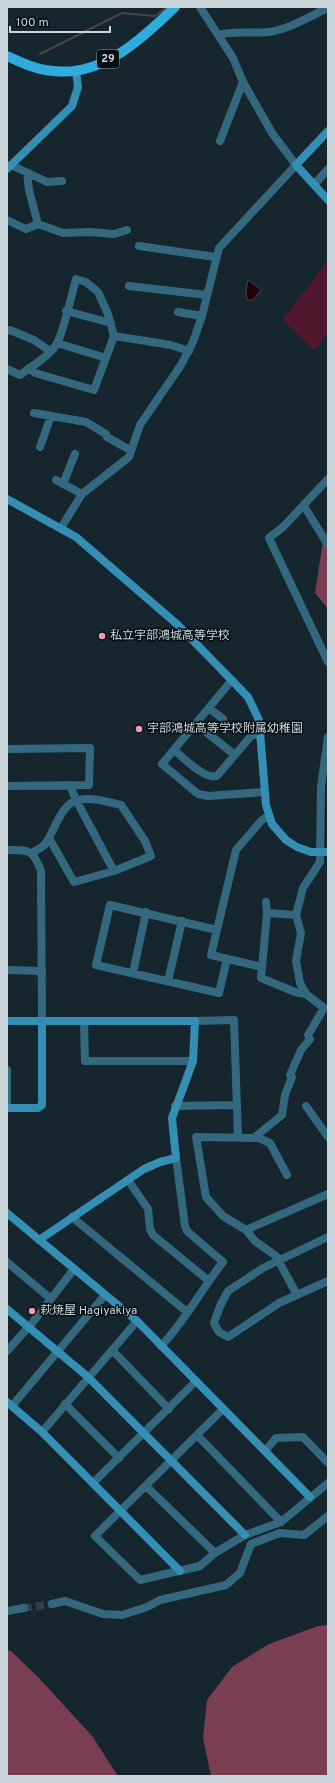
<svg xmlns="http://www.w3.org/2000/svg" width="335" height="1783" viewBox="0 0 335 1783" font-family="Overpass,'Noto Sans JP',sans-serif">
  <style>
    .green { fill: #4f182d }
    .forest { fill: #7a3e53 }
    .water { fill: #1d0009; stroke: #514048 }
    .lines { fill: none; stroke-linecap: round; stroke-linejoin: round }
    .stream { stroke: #514048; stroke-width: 2 }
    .street-tunnel { stroke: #304048; stroke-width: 8; stroke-dasharray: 8 4; stroke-linecap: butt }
    .street { stroke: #34687f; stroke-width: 8 }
    .secondary { stroke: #358eb3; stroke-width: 8 }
    .primary { stroke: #2facdb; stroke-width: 10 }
    .poi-dot { fill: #f09ab5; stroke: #070e11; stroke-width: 1.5 }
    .labels { text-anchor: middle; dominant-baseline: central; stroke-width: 3; stroke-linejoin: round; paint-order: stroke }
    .shield { fill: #070e11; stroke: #90999e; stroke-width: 1 }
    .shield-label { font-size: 11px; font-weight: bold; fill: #cad5da }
    .poi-label { font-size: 12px; fill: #cad5da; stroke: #070e11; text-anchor: start }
  </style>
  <rect width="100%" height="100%" fill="#15262e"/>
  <!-- green -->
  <path class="green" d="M328,261V334L314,350L282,320Z"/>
  <!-- forest -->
  <path class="forest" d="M328,530V609L315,593L323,541Z
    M328,1625V1776H211L203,1738L207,1700L232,1667L269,1644L318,1626Z
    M7,1650L11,1651L39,1678L92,1736L118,1776H7Z"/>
  <!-- water -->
  <path class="water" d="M248,280L261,290L253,300H247L246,290Z"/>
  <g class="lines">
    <!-- stream -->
    <path class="stream" d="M40,54L122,13L155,16L167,7"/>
    <!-- street-tunnel -->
    <path class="street-tunnel" d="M24,1608L52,1604"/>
    <!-- street -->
    <path class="street" d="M219,35C235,30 251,34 268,32C288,30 310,16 328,8
      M220,141L243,82
      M11,165L47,182L62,181
      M27,173L29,190L38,224
      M314,185L328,169
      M7,220L26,229L38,224L63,233L90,232L114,234L127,230
      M139,246L215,257
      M129,286L207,295
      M66,311L111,323
      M178,312L202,316
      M7,331L10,330L34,340L50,351
      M114,336L171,345L189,351
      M57,343L106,358
      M7,369L20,375C32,366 48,357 56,345C63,335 72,293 76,279L86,282L98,292L108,314L114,336L94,390L35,373L29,368
      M34,413L86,422L106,434L107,437L130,450
      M40,447L51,416
      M328,479L283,527L269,538L328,662
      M56,480L82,494
      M63,484L75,454
      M304,506L328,545
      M61,528L82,494L129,457L140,425L181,365L193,342L202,316L219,248L296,165L272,133L243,82L233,58L200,7
      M232,680L162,764L198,794L208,796L265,792
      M209,708L223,719
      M196,724L235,755
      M7,749L90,748L89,785L7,786
      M174,750C184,758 205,780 217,776L251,736L261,733
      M70,785L76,800L114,871
      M7,850C29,850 33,849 41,871L42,1021
      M32,853C36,850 42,848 45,844C54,833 61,803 78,800C92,797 108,802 121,805L145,841L151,856L114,871L74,882L49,838
      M266,902L267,913L261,978L295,992L306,994
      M267,913L296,915
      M217,930L110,905L96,965L219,993L227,959
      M262,967L211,955L236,850L262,820L269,816
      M7,970L42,971
      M133,973L146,912
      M168,981L182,921
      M195,1021L234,1020L238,1138
      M84,1022L85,1061H193
      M7,1070V1108
      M175,1106L236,1105
      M306,1106L328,1137
      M255,1137L282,1115L285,1095L292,1077L290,1075L301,1050L310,1039L308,1035L324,1008L306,994L300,983L296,961L301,933L296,915L303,888L320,862L321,786L328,737
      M287,1175L270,1143L259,1138L196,1137L206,1197L223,1216L246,1230L255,1241L276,1256L297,1295
      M128,1180L148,1209L150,1229L153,1235L209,1281
      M72,1217L187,1312
      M246,1230L328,1194
      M328,1237L263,1268L228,1291L220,1306L214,1323L219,1332L228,1337L279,1303L328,1281
      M7,1262L51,1299
      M161,1346C185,1321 201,1290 223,1262L187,1231L185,1226L176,1158
      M112,1350L169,1409
      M7,1351L33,1322L74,1269
      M65,1404L119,1458
      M12,1406L105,1295
      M223,1409L95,1536L140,1580L200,1566L215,1553L245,1535L281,1522L328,1483
      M42,1432L137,1321
      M197,1435L281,1522
      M265,1451L276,1438L303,1437L328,1463
      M93,1483L196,1381
      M146,1486L215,1553
      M52,1604L65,1601L103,1614L122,1615L147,1607L160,1600L226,1585L240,1573L251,1544L280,1533L304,1535L328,1516
      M7,1611L24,1608"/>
    <!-- secondary -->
    <path class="secondary" d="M328,131L296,165L328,200
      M7,169L72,106L78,87L76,71
      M7,499L76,537L178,625L248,697L259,720L266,805L272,824L286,840L297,847L311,852H328
      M7,1021H195L193,1061L172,1118L176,1158L160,1162L144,1169L39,1240
      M7,1108H38L42,1105V1021
      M7,1213L137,1321L310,1497
      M7,1309L88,1377L245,1535
      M7,1402L42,1432L180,1571"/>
    <!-- primary -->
    <path class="primary" d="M7,56C22,63 37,70 54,71C102,77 143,38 175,7"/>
  </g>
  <!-- markers -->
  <g class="poi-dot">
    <circle cx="102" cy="636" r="4"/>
    <circle cx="139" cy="729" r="4"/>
    <circle cx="32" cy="1311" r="4"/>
  </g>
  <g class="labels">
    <!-- shield labels -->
    <rect class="shield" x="97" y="50" width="22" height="18" rx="3"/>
    <g class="shield-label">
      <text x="108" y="59">29</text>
    </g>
    <!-- poi labels -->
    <g class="poi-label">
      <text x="110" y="636">私立宇部鴻城高等学校</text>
      <text x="147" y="729">宇部鴻城高等学校附属幼稚園</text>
      <text x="40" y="1311">萩焼屋 Hagiyakiya</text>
    </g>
  </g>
  <!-- border -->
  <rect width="335" height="1783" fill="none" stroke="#cad5da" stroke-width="16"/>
  <!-- scale -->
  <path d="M10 26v6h100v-6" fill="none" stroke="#cad5da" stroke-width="2"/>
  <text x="16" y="26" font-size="12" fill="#cad5da" stroke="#070e11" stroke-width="3" paint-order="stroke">100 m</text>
</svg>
